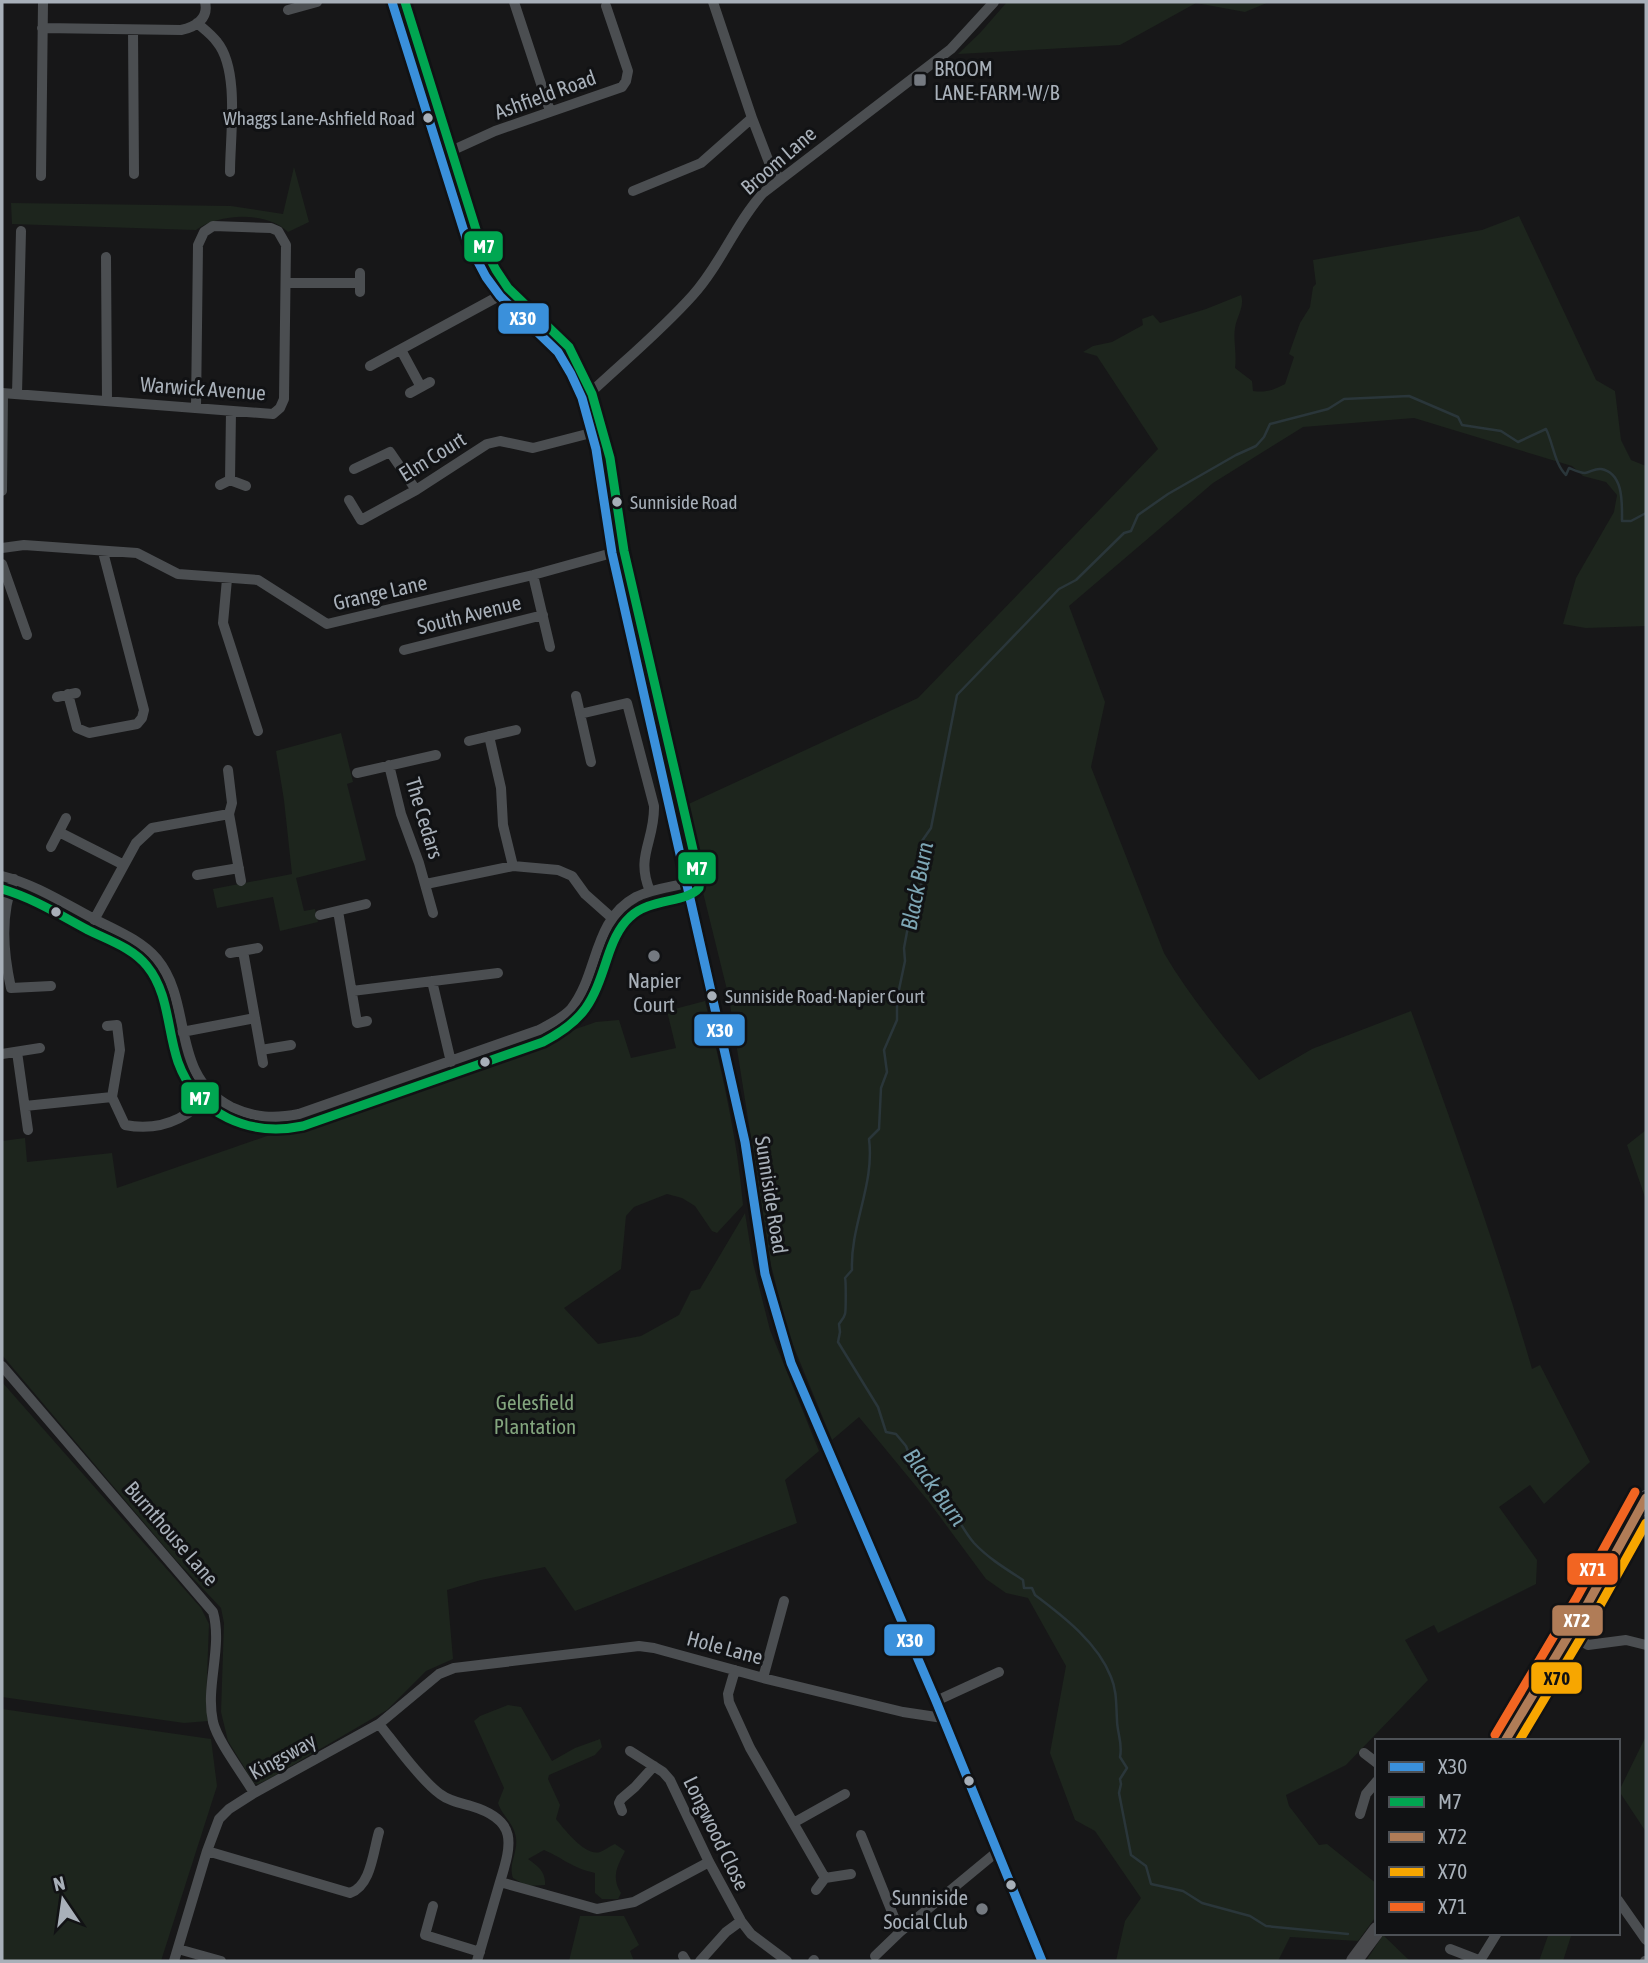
<svg xmlns="http://www.w3.org/2000/svg" width="1648" height="1963" viewBox="0 0 1648 1963" font-family="'Asap Condensed',sans-serif">
  <style>
    .green { fill: #1d251d }
    .lines { fill: none; stroke-linecap: round; stroke-linejoin: round }
    .stream { stroke: #2a363a; stroke-width: 2.5 }
    .minor { stroke: #4b4e51; stroke-width: 10 }
    .major { stroke: #494a4c; stroke-width: 12 }
    .highway { stroke: #494a4d; stroke-width: 16 }
    .bus-1-casing { stroke: #111214; stroke-width: 14 }
    .bus-2-casing { stroke: #111214; stroke-width: 14 }
    .bus-3-casing { stroke: #111214; stroke-width: 14 }
    .bus-4-casing { stroke: #111214; stroke-width: 14 }
    .bus-5-casing { stroke: #111214; stroke-width: 14 }
    .bus-1 { stroke: #3a90db; stroke-width: 9 }
    .bus-2 { stroke: #00a651; stroke-width: 9 }
    .bus-3 { stroke: #b07c57; stroke-width: 9 }
    .bus-4 { stroke: #f7a600; stroke-width: 9 }
    .bus-5 { stroke: #f26522; stroke-width: 9 }
    .poi-dot { fill: #757a81; stroke: #111214; stroke-width: 2.5 }
    .bus-dot { fill: #a8b0b9; stroke: #111214; stroke-width: 2.5 }
    .labels { text-anchor: middle; dominant-baseline: central; stroke-width: 6; stroke-linejoin: round; paint-order: stroke }
    .bus-label { font-size: 19px; fill: #a8b0b9; stroke: #111214; text-anchor: start }
    .poi-label { font-size: 21px; fill: #a8b0b9; stroke: #111214; text-anchor: start }
    .street-label { font-size: 21px; fill: #a8b0b9; stroke: #111214 }
    .park-label { font-size: 21px; fill: #83a57e; stroke: #111214 }
    .water-label { font-size: 23px; font-style: italic; fill: #7da6b5; stroke: #111214 }
    .line-badge { stroke: #111214; stroke-width: 2.5 }
    .badge-label { font-size: 19px; text-anchor: middle; font-weight: bold; fill: #fff }
    .pale-badge-label { font-size: 19px; text-anchor: middle; font-weight: bold; fill: #111 }
  </style>
  <rect width="100%" height="100%" fill="#171718"/>
  <!-- green -->
  <path class="green" d="M1007,2H1269L1245,12L1196,3L1120,45L958,54L980,33Z
    M294,167L309,222L288,232C267,211 219,213 196,230L12,224L11,203L231,206L283,214Z
    M1519,216L1596,380L1615,391L1621,440L1631,460L1646,466V626L1586,628L1563,624L1576,578L1614,512L1617,495L1606,482L1583,476L1572,466L1414,418L1303,427L1213,483L1069,606L1105,702L1091,767L1164,953C1191,999 1225,1039 1259,1080L1312,1049L1411,1011C1454,1129 1497,1248 1532,1369L1540,1365L1590,1462L1544,1504L1530,1485L1499,1507L1537,1560L1536,1584L1438,1633L1434,1625L1405,1640L1428,1680L1346,1765L1286,1795L1289,1806L1319,1845L1327,1844L1377,1884V1915L1358,1941L1290,1937L1278,1961H1116L1125,1921L1141,1898L1095,1831L1075,1820L1050,1753L1066,1666L1028,1598L1006,1593L986,1579L929,1502L859,1417L832,1440L788,1333L771,1265L729,998L682,807L918,698L1158,449L1097,356L1083,352L1093,346L1112,342L1143,325L1142,319L1153,315L1160,323L1206,309L1241,295C1245,306 1237,316 1235,328C1233,340 1237,354 1235,368L1252,381L1253,391C1266,393 1274,390 1285,384L1294,357L1289,354L1300,323L1310,307L1313,287L1316,284L1313,260L1482,230Z
    M341,733L353,782L347,784L366,860L296,878L304,911L315,909L318,922L280,931L273,897L217,908L213,889L292,874L284,800L276,751Z
    M705,1001C721,1069 737,1135 743,1205L717,1233L712,1231L695,1206L682,1198L667,1194L634,1207L626,1216L621,1269L564,1308L598,1344L641,1336L679,1315L691,1291L700,1289L745,1213L753,1263L770,1330L819,1451L785,1480L797,1523L575,1611L545,1567L481,1580L447,1590L453,1659L426,1671L387,1710L267,1780L258,1784L254,1783L228,1741L221,1712L224,1623L221,1608L174,1558L2,1355V1141L25,1138L27,1162L112,1153L117,1188L596,1022L619,1020L631,1058L676,1048L667,1011Z
    M1646,1130V1200L1627,1145Z
    M2,1382L201,1608L209,1624L206,1703L208,1721L184,1723L2,1697Z
    M508,1705L521,1707L552,1761L575,1748L600,1739L602,1747L595,1755L549,1775L548,1779L560,1805L556,1819C564,1829 586,1857 600,1852C605,1850 610,1846 615,1844L625,1851C617,1867 611,1877 621,1893L618,1899H602L595,1893V1873C570,1867 565,1859 544,1850L528,1859C538,1866 546,1872 545,1885L527,1886L513,1878C508,1864 518,1853 516,1838C514,1823 502,1816 498,1803L504,1788L474,1721L480,1716Z
    M2,1709L211,1739L217,1786L161,1961H2Z
    M1646,1736V1832L1619,1791Z
    M580,1916H624L639,1945L630,1951L634,1961H569Z
    M1549,1933H1572L1563,1961H1539Z
    M1383,1935L1410,1961H1366Z"/>
  <g class="lines">
    <!-- stream -->
    <path class="stream" d="M1348,1934L1266,1926L1250,1916L1202,1903L1183,1891L1151,1884L1146,1866L1131,1855L1119,1793L1121,1784L1120,1779L1127,1768L1120,1757C1123,1743 1117,1733 1117,1720C1116,1705 1117,1691 1111,1677C1098,1643 1063,1616 1035,1595L1032,1588H1024L1023,1580C1006,1569 988,1558 974,1543C953,1519 944,1480 913,1465L906,1446L896,1434L886,1432L878,1407L838,1342L840,1332L839,1324C841,1321 844,1318 845,1314C846,1311 846,1280 845,1278L852,1270C850,1226 875,1184 869,1139L879,1129L881,1088L887,1072L884,1050L897,1020V999L905,961L904,948L910,916L916,907L921,888L924,850L922,841L931,828L957,695L1059,589L1076,580L1124,533L1131,531L1138,515L1168,494L1236,455L1256,446L1264,437L1270,424L1328,409L1344,399L1409,396L1458,417L1462,425L1501,431L1518,442L1546,429C1553,443 1555,465 1566,475L1569,468C1574,470 1580,473 1585,473C1591,472 1595,468 1601,469C1624,473 1622,504 1622,521H1631L1646,513"/>
    <!-- minor -->
    <path class="minor" d="M514,2L550,111
      M713,2L752,118L772,170L780,178
      M288,10L317,2
      M197,23C204,29 212,35 217,42C240,70 230,137 230,172
      M42,28L181,30C196,27 209,18 205,2
      M133,30L134,174
      M440,156L495,131L622,87L626,81L628,71L606,6
      M41,176L43,2
      M633,191L701,163L752,118
      M106,257L107,401
      M286,283H360
      M360,292V273
      M401,350L421,387
      M370,366L499,296
      M2,393L273,414L280,408L284,399L286,245L278,231L271,228L213,226L204,232L198,245L196,408
      M410,393L430,382
      M17,394L21,231
      M581,398L588,395C623,362 661,331 693,295C721,264 735,224 763,193L951,49L994,2
      M354,469L390,452L416,490
      M230,480L231,411
      M220,485L230,480L246,486
      M2,491L3,393
      M349,500L361,520L416,490L487,444L500,441L533,448L591,433
      M2,548L24,545L137,553L178,574L258,580L327,624L533,575L612,553
      M2,564L27,635
      M533,575L550,647
      M227,579L223,623L258,731
      M404,650L543,615
      M68,694L77,728L89,733L137,724L142,718L144,710L103,552
      M576,696L591,762
      M57,697L76,693
      M580,714L627,703L654,806C655,841 635,856 650,891
      M489,736L501,788L503,825L513,866
      M469,741L516,730
      M389,765L401,814L419,863L433,913
      M228,770L232,803L229,814L241,881
      M357,773L436,755
      M59,832L124,865
      M51,847L66,818
      M197,875L239,868
      M2,876C34,884 64,903 94,919C115,930 141,940 157,959C194,1004 169,1075 231,1107C255,1118 274,1119 299,1114L539,1030C550,1024 563,1018 571,1009C599,974 592,921 636,897C652,889 671,887 688,883
      M14,879C0,915 3,951 11,988L51,986
      M426,884L513,866L558,870L572,876L585,894L612,918
      M338,911L357,1023L367,1021
      M320,915L366,904
      M94,920L136,843L152,828L229,814
      M243,951L263,1063
      M230,953L258,948
      M432,981L451,1062
      M352,991L498,973
      M107,1026L117,1025L120,1050L112,1097L125,1125C160,1132 189,1118 212,1092
      M182,1032L255,1018
      M261,1050L291,1045
      M17,1052L28,1130
      M2,1054L40,1048
      M25,1106L112,1097
      M2,1366L213,1612C223,1647 205,1686 213,1722C218,1742 243,1774 254,1793
      M1570,1634L1588,1645L1626,1640L1646,1645
      M735,1670L728,1694L729,1702L750,1748L825,1878
      M763,1678L784,1601
      M936,1701L999,1672
      M379,1724C395,1744 421,1780 440,1794C449,1801 460,1803 471,1806C518,1820 512,1843 500,1882L597,1909L634,1902L709,1862
      M630,1751L663,1772L670,1780L709,1862L741,1921L751,1934L787,1961
      M1364,1753L1377,1763
      M622,1811L619,1803L621,1799L635,1787L654,1766
      M1360,1814L1366,1794L1377,1781
      M795,1822L845,1794
      M861,1835L900,1932
      M207,1851L350,1893C371,1886 373,1852 379,1832
      M816,1890L825,1878L851,1874
      M1618,1900L1646,1940
      M433,1906L425,1935L480,1952
      M178,1949L221,1961
      M1450,1949L1481,1961
      M683,1956L686,1961
      M875,1956L900,1932L998,1851
      M1481,1959L1497,1933
      M174,1961L207,1851L219,1819L229,1809L254,1793L379,1724L439,1674L454,1668L639,1646L654,1648L763,1678L903,1712L943,1718
      M477,1961L500,1882
      M700,1961L726,1932L741,1921
      M813,1961L814,1960
      M1645,1961H1646"/>
    <!-- major -->
    <path class="major" d="M392,2L467,241C477,260 486,280 500,296C517,316 541,331 558,352C598,407 601,489 612,553L745,1142L765,1274L791,1363L936,1701L1042,1961"/>
    <!-- highway -->
    <path class="highway" d="M1505,1741L1588,1603L1646,1498
      M1354,1961L1377,1930"/>
    <!-- bus-1 casing -->
    <g class="bus-1-casing">
      <path id="bus-1" d="M392,2L467,241L486,277L500,296L558,352L571,374L582,398L596,449L612,553L745,1142L765,1274L791,1363L936,1701L1042,1961"/>
    </g>
    <!-- bus-2 casing -->
    <g class="bus-2-casing">
      <path id="bus-2" d="M2,889C33,898 60,915 88,930C108,940 133,948 147,966C169,993 167,1030 178,1062C197,1115 250,1137 303,1126L543,1042C585,1020 593,1002 607,959C612,944 618,928 630,917C649,898 687,903 699,888L700,880L624,551L610,458L592,394L569,347L508,288L496,270L478,236L405,2"/>
    </g>
    <!-- bus-3 casing -->
    <g class="bus-3-casing">
      <path id="bus-3" d="M1505,1741L1588,1603L1646,1498"/>
    </g>
    <!-- bus-4 casing -->
    <g class="bus-4-casing">
      <path id="bus-4" d="M1519,1741L1598,1609L1646,1523"/>
    </g>
    <!-- bus-5 casing -->
    <g class="bus-5-casing">
      <path id="bus-5" d="M1495,1735L1577,1597L1635,1492"/>
    </g>
    <!-- bus-1 -->
    <use href="#bus-1" class="bus-1"/>
    <!-- bus-2 -->
    <use href="#bus-2" class="bus-2"/>
    <!-- bus-3 -->
    <use href="#bus-3" class="bus-3"/>
    <!-- bus-4 -->
    <use href="#bus-4" class="bus-4"/>
    <!-- bus-5 -->
    <use href="#bus-5" class="bus-5"/>
  </g>
  <!-- markers -->
  <g class="poi-dot">
    <rect x="913" y="73" width="14" height="14" rx="3.5"/>
    <circle cx="654" cy="956" r="7"/>
    <circle cx="982" cy="1909" r="7"/>
  </g>
  <g class="bus-dot">
    <circle cx="428" cy="118" r="6"/>
    <circle cx="617" cy="502" r="6"/>
    <circle cx="56" cy="912" r="6"/>
    <circle cx="712" cy="996" r="6"/>
    <circle cx="485" cy="1062" r="6"/>
    <circle cx="969" cy="1781" r="6"/>
    <circle cx="1011" cy="1885" r="6"/>
  </g>
  <g class="labels">
    <!-- bus labels -->
    <g class="bus-label">
      <text x="415" y="118" text-anchor="end">Whaggs Lane-Ashfield Road</text>
      <text x="630" y="502">Sunniside Road</text>
      <text x="725" y="996">Sunniside Road-Napier Court</text>
    </g>
    <!-- poi labels -->
    <g class="poi-label">
      <text x="934" y="68">BROOM<tspan x="934" dy="24">LANE-FARM-W/B</tspan></text>
      <text x="654" y="980" text-anchor="middle">Napier<tspan x="654" dy="24">Court</tspan></text>
      <text x="968" y="1897" text-anchor="end">Sunniside<tspan x="968" dy="24">Social Club</tspan></text>
    </g>
    <!-- street labels -->
    <g class="street-label">
      <text transform="translate(545 94) rotate(-20)">Ashfield Road</text>
      <text transform="translate(778 160) rotate(-41)">Broom Lane</text>
      <text transform="translate(203 388) rotate(4)">Warwick Avenue</text>
      <text transform="translate(432 456) rotate(-32)">Elm Court</text>
      <text transform="translate(380 592) rotate(-13)">Grange Lane</text>
      <text transform="translate(469 614) rotate(-14)">South Avenue</text>
      <text transform="translate(425 818) rotate(73)">The Cedars</text>
      <text transform="translate(772 1195) rotate(81)">Sunniside Road</text>
      <text transform="translate(172 1533) rotate(49)">Burnthouse Lane</text>
      <text transform="translate(725 1647) rotate(15)">Hole Lane</text>
      <text transform="translate(282 1756) rotate(-29)">Kingsway</text>
      <text transform="translate(717 1833) rotate(64)">Longwood Close</text>
    </g>
    <!-- park labels -->
    <g class="park-label">
      <text x="535" y="1402">Gelesfield<tspan x="535" dy="24">Plantation</tspan></text>
    </g>
    <!-- water labels -->
    <g class="water-label">
      <text transform="translate(917 886) rotate(-79)">Black Burn</text>
      <text transform="translate(935 1487) rotate(54)">Black Burn</text>
    </g>
  </g>
  <g class="line-badge">
    <rect x="463" y="230" width="41" height="33" rx="7" fill="#00a651"/>
    <rect x="497" y="302" width="53" height="33" rx="7" fill="#3a90db"/>
    <rect x="677" y="851" width="40" height="34" rx="7" fill="#00a651"/>
    <rect x="693" y="1013" width="53" height="34" rx="7" fill="#3a90db"/>
    <rect x="180" y="1081" width="40" height="34" rx="7" fill="#00a651"/>
    <rect x="1566" y="1552" width="53" height="34" rx="7" fill="#f26522"/>
    <rect x="1551" y="1604" width="53" height="33" rx="7" fill="#b07c57"/>
    <rect x="883" y="1623" width="53" height="34" rx="7" fill="#3a90db"/>
    <rect x="1530" y="1661" width="53" height="34" rx="7" fill="#f7a600"/>
  </g>
  <g class="badge-label">
    <text x="484" y="253">M7</text>
    <text x="523" y="325">X30</text>
    <text x="697" y="875">M7</text>
    <text x="720" y="1037">X30</text>
    <text x="200" y="1105">M7</text>
    <text x="1593" y="1576">X71</text>
    <text x="1577" y="1627">X72</text>
    <text x="910" y="1647">X30</text>
  </g>
  <g class="pale-badge-label">
    <text x="1557" y="1685">X70</text>
  </g>
  <!-- border -->
  <rect width="1648" height="1963" fill="none" stroke="#a8b0b9" stroke-width="7"/>
  <!-- legend -->
  <rect x="1375" y="1739" width="245" height="196" fill="#111214" stroke="#4d5156" stroke-width="2"/>
  <rect x="1389" y="1762" width="35" height="10" fill="#3a90db" stroke="#4d5156" stroke-width="2"/>
  <text x="1438" y="1774" font-size="21" fill="#a8b0b9">X30</text>
  <rect x="1389" y="1797" width="35" height="10" fill="#00a651" stroke="#4d5156" stroke-width="2"/>
  <text x="1438" y="1809" font-size="21" fill="#a8b0b9">M7</text>
  <rect x="1389" y="1832" width="35" height="10" fill="#b07c57" stroke="#4d5156" stroke-width="2"/>
  <text x="1438" y="1844" font-size="21" fill="#a8b0b9">X72</text>
  <rect x="1389" y="1867" width="35" height="10" fill="#f7a600" stroke="#4d5156" stroke-width="2"/>
  <text x="1438" y="1879" font-size="21" fill="#a8b0b9">X70</text>
  <rect x="1389" y="1902" width="35" height="10" fill="#f26522" stroke="#4d5156" stroke-width="2"/>
  <text x="1438" y="1914" font-size="21" fill="#a8b0b9">X71</text>
  <!-- north arrow -->
  <g transform="translate(63 1900) rotate(347)" stroke="#111214" stroke-width="5" paint-order="stroke">
  <path d="M0-5L12 26L0 18L-12 26Z" fill="#a8b0b9"/>
  <text y="-10" font-size="19" font-weight="bold" text-anchor="middle" fill="#a8b0b9">N</text>
  </g>
</svg>
